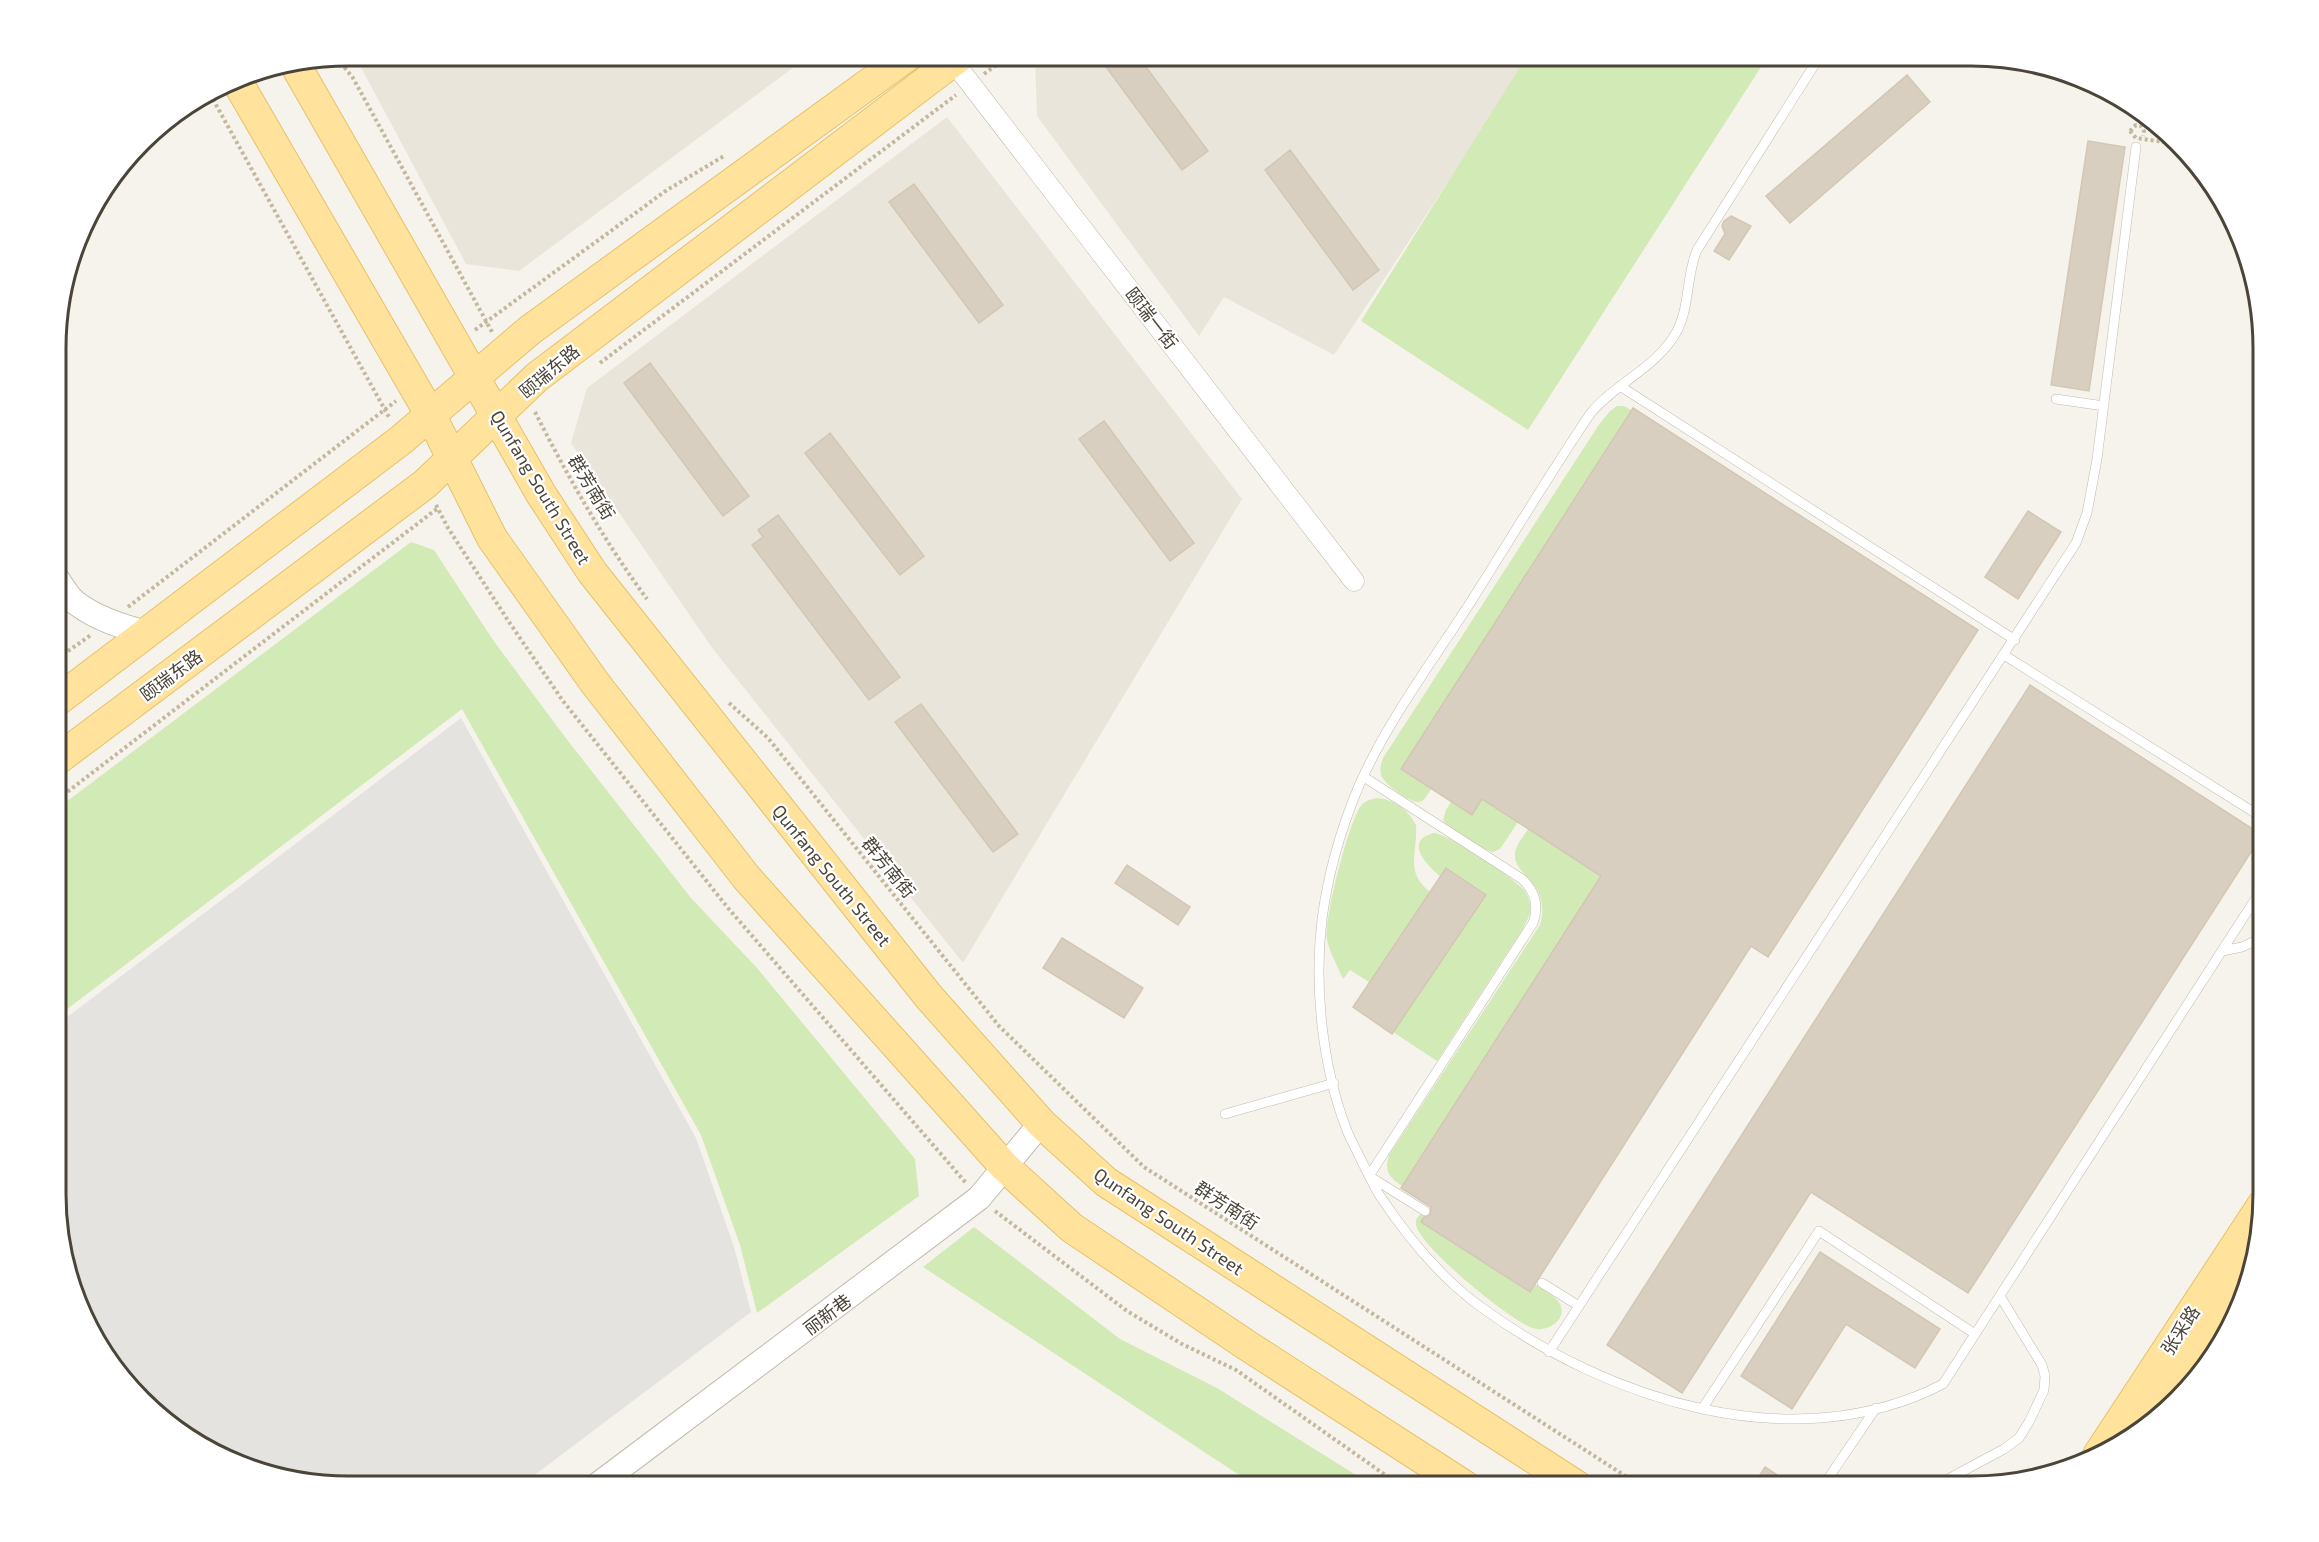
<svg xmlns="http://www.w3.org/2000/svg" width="2319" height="1542" viewBox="0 0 2319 1542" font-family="'Exo 2','Noto Sans SC',sans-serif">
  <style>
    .residential { fill: #eae5da }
    .green { fill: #d2eab5 }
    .parking { fill: #e5e3e0 }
    .building { fill: #d8cfc1; stroke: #d3c7b4; stroke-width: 1.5 }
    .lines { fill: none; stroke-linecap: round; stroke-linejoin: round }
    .service-casing { stroke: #c2bbae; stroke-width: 10 }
    .minor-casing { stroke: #c2bbae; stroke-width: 21 }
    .tertiary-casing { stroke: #c2bbae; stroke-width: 26 }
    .primary-casing { stroke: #e6c16a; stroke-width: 32 }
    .path { stroke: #c4b79f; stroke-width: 4; stroke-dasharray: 3 3; stroke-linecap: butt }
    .service { stroke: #fff; stroke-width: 9 }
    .minor { stroke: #fff; stroke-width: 20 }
    .tertiary { stroke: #fff; stroke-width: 24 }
    .primary { stroke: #ffe39c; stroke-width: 30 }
    .path-bridge { stroke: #c4b79f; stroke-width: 4; stroke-dasharray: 3 3; stroke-linecap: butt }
    .labels { text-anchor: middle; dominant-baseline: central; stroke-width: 4.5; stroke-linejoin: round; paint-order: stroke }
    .street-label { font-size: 18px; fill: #4b4439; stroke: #fff }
    .rim { fill: none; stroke: #4b4439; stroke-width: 3 }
  </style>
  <rect width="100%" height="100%" fill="#f6f3ec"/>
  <!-- residential -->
  <path class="residential" d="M355,56H809L519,271L466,264Z
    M1041,56H1531L1334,355L1224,297L1199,336L1037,116L1035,60Z
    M947,117L1242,499L963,963L713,649L571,443L587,388Z"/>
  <!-- green -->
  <path class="green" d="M1527,56H1768L1528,430L1361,321Z
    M1617,406H1624L1631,410L1401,769L1431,789C1429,792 1426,798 1422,801C1414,807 1386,785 1382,777C1379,770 1381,765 1383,758L1598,426L1610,411Z
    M411,542L434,550L493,640L565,737L691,898L757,968L915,1159L919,1196L757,1313L740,1245L701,1135L462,709L58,1016V808Z
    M1377,798C1396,800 1407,809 1416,825C1418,853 1404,871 1430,892L1369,982L1350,970L1343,979C1338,967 1330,953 1327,940C1323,923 1349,820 1361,806C1365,801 1371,799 1377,798Z
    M1482,799L1518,822L1500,849L1493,852C1480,849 1450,831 1443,820L1446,810L1451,802L1472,815Z
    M1528,829L1601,876L1402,1186C1389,1178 1384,1170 1389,1155L1540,925C1552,882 1513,876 1515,854C1515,846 1524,836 1528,829Z
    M1434,833C1451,835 1507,874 1521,887C1526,891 1529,898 1530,904C1532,913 1526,923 1522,930L1437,1061L1393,1032L1486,895L1447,868L1441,877C1428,866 1402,841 1434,833Z
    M1423,1213L1426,1215L1421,1222L1529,1292L1535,1284C1543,1290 1555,1295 1560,1304C1568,1321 1545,1333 1532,1328C1507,1318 1427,1252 1417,1228C1414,1221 1417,1216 1423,1213Z
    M974,1227L1120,1339L1217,1388L1364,1480L1366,1486H1256L923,1267Z"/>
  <!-- parking -->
  <path class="parking" d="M461,718L696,1138L734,1247L751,1312L520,1486H348L254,1471L185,1437L95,1341L58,1232V1024Z"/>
  <!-- building -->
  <path class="building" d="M1098,56H1138L1208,151L1182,170Z
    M1907,75L1930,102L1790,223L1766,196Z
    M2088,141L2125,147L2089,391L2051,385Z
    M1290,150L1379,270L1353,290L1265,170Z
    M914,184L1003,305L979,323L889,202Z
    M1731,216L1751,226L1729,260L1714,251L1725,234L1722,226L1724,221Z
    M650,363L749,496L723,516L624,383Z
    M1633,408L1978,630L1768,957L1751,946L1530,1292L1421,1222L1424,1217L1430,1215L1431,1207L1401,1188L1601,876L1482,799L1472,815L1401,769Z
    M1104,421L1194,543L1170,561L1079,439Z
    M830,433L924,556L900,575L805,453Z
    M2028,511L2061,532L2018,599L1985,577Z
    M778,515L900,677L869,700L752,545L763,537L758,530Z
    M2030,685L2262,835L1968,1293L1811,1192L1682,1393L1607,1345Z
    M921,704L1018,834L993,852L895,722Z
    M1127,865L1190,907L1178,925L1115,883Z
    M1446,868L1486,895L1392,1034L1353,1007Z
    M1062,938L1143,988L1124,1018L1043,968Z
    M1820,1252L1940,1329L1915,1368L1846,1324L1792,1409L1741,1376Z
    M1765,1467L1794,1486H1753Z"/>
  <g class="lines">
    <!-- service casing -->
    <g class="service-casing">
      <path id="service" d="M1820,56L1697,250C1686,276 1690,306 1677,331C1658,367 1615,383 1590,414C1549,475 1511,538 1472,600C1434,659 1386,723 1358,788C1341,829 1328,874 1322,919C1314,986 1322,1065 1346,1128C1350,1139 1357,1151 1362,1162C1368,1173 1373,1185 1380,1196C1406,1235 1442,1279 1481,1307C1608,1400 1794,1461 1943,1384L2263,887
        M1620,386L2015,640
        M2056,399L2104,406
        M2004,655L2263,818
        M1364,777L1522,879C1535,891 1539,906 1533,923L1369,1176L1425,1211
        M2222,951L2242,947L2263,937
        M1225,1114L1334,1083
        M1542,1283L1579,1306
        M1549,1352L2076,543L2087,513L2097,459L2136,147
        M1702,1409L1819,1231L1975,1334
        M1823,1486L1876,1408
        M1935,1486L2004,1449L2019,1438L2029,1422L2044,1390L2045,1376L2042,1365L2000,1296"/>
    </g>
    <!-- minor casing -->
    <g class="minor-casing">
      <path id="minor" d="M949,56L1354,581"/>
    </g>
    <!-- tertiary casing -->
    <g class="tertiary-casing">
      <path id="tertiary" d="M58,580C63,588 69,598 76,603C97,619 123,627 147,633
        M596,1486L979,1198L1041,1123"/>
    </g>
    <!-- primary casing -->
    <g class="primary-casing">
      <path id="primary" d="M296,66L541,494L592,572L929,997L1041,1123L1106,1182L1577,1486
        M235,78L430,414L492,538L595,683L746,877L1005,1167L1072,1228L1248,1346L1465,1486
        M58,700L401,440L530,330L907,56
        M58,759L425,484L537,377L960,56
        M2146,1427L2253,1261
        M2098,1455L2263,1204"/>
    </g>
    <!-- path -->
    <path class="path" d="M337,58L353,78L492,332
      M984,74L1009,56
      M210,94L390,419
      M2130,131L2136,125L2141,126L2144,131L2143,136
      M475,330L667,190L724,156
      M600,363L956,95
      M535,412C568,477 604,541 647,599
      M436,505L448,528L509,622L563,701L728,908L966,1183
      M128,607L396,401
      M58,658L91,635
      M729,703L768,738L999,1026L1144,1167L1641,1486
      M58,799L438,508
      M995,1211L1127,1311L1182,1344L1236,1370L1401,1486"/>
    <!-- service -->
    <use href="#service" class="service"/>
    <!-- minor -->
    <use href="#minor" class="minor"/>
    <!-- tertiary -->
    <use href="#tertiary" class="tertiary"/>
    <!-- primary -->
    <use href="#primary" class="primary"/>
    <!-- path-bridge -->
    <path class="path-bridge" d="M2130,131L2136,138L2178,144"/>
  </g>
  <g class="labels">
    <!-- street labels -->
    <g class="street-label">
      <text transform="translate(1152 318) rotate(52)">颐瑞一街</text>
      <text transform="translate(549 371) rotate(-40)">颐瑞东路</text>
      <text transform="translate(541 487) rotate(59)">Qunfang South Street</text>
      <text transform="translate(592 487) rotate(59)">群芳南街</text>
      <text transform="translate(171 675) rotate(-37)">颐瑞东路</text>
      <text transform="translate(889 867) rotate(51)">群芳南街</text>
      <text transform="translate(832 875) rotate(51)">Qunfang South Street</text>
      <text transform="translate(1227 1205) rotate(33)">群芳南街</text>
      <text transform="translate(1169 1221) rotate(34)">Qunfang South Street</text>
      <text transform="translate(827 1314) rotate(-37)">丽新巷</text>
      <text transform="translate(2180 1330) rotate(-57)">张采路</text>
    </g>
  </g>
  <!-- crop -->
  <path d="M0 0H2319V1542H0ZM348 66H1971A282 282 0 0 1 2253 348V1194A282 282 0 0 1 1971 1476H348A282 282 0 0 1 66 1194V348A282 282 0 0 1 348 66Z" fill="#fff" fill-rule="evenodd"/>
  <path class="rim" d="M348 66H1971A282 282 0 0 1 2253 348V1194A282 282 0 0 1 1971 1476H348A282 282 0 0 1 66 1194V348A282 282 0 0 1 348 66Z"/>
</svg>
